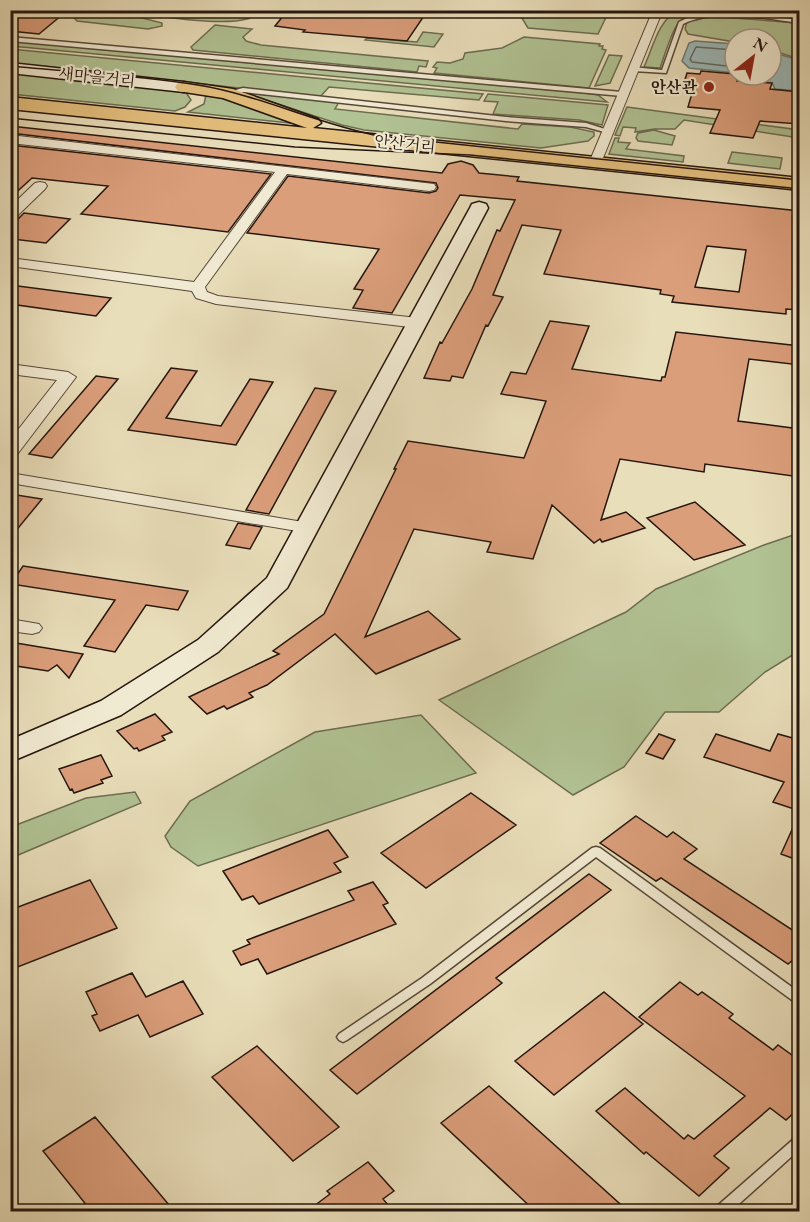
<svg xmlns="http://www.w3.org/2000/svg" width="810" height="1222" viewBox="0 0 810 1222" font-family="'EB Garamond','Noto Serif KR',serif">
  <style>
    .green { fill: #b1c293; stroke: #6c6c50; stroke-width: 1.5 }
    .water { fill: #9cbaba; stroke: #6d7875; stroke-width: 1.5 }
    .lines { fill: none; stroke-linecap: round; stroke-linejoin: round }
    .shore { stroke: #616864; stroke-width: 1.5 }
    .building { fill: #db9e7b; stroke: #26160e; stroke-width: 1.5; fill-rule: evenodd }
    .lane-casing { stroke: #574839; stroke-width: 3 }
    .street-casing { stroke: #574839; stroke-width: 2 }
    .secondary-casing { stroke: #26160e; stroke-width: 3 }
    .primary-casing { stroke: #26160e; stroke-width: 3 }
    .lane { fill: #f1ead2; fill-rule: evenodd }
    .street { fill: #f1ead2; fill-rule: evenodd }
    .secondary { fill: #f1ead2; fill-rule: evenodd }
    .primary { fill: #e4bf7d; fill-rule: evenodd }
    .tram { stroke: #26160e; stroke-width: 1.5 }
    .poi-dot { fill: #8f2418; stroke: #f1ead2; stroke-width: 2 }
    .labels { text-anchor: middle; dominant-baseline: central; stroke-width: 4.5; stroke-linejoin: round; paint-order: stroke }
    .far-street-label { font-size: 16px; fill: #26160e; stroke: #f1ead2 }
    .far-poi-label { font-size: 16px; font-weight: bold; fill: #26160e; stroke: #f1ead2; text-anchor: end }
  </style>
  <rect width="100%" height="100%" fill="#e9deba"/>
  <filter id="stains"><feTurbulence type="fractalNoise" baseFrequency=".00333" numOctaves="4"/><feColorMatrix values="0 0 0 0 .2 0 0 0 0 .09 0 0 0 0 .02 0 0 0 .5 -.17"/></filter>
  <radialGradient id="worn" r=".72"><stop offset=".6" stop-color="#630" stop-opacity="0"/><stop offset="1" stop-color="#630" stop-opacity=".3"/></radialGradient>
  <!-- green -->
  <path class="green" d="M772,10L781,14L798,12L799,20C775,18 697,6 680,21C672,28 664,58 660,68L644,67C652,50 659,18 678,11Z
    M70,11H115L162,23V26L148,29L77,21L69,12Z
    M142,11H258C255,14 252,18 247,19C225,25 163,19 142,11Z
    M508,11H609L598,34L528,28L522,18Z
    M707,16L799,23V59L771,50V39H735V42L688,34L685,29L687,21Z
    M215,25L252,29L243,37L246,41L261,45L428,61L426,67L419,66L417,72L193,50L191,47Z
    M423,32L443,34L434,47L365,40L367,38L417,42Z
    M524,37L600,44L599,46H603L602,49L606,50L589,88L434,73L437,68L433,67L437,62L450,63L463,59L465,53L502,48Z
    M10,41L584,93L598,95L607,102L11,46Z
    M10,49L483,94L479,100L329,87L320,97C217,86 114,73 11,63Z
    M609,55L622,56L610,83L595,86Z
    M11,71L185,91L191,100L185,107L175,111L11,94Z
    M245,93L339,102L335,109L518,129L522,124L570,127L594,132V136L588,141L541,148L364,130L342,125Z
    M211,94L298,124L188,112L204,104L206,95Z
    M488,94L608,105L602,125L579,120L493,114L498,102L484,101Z
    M627,107L800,130L799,138L684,120L675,129H654L635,132L636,128L623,127L620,136L615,135Z
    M654,130L675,136L672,145L638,141L636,138L638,133Z
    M615,138H619L618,142L630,143L626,149L684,156L683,162L609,154Z
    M732,152L782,158L780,169L728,163Z
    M799,533V651L765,672L719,712H665L624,767L573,795L439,700L626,612L656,589L764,545Z
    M421,715L476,773L198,866L171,847L165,836L190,801L315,732Z
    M135,792L141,803L11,858V827L86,798Z"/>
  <!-- water -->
  <path class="water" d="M695,41L735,44V73L689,68L682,61L689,43Z
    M771,52L799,60V91L775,89L772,83L744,80L747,77L744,75H771Z"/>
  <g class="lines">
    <!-- shore -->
    <path class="shore" d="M735,50L696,47L690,59L692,62L735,67"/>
  </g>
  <!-- building -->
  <path class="building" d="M10,10H68L39,34L10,31Z
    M288,10H428L407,41L303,32L305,30L275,26Z
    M701,71L735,74L738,75L737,81L772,83L770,89L800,92V124L760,121L753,138L710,133L720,110L688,107L693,90L682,89L687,73L700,74Z
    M10,126L442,173L448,164L461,161L473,165L479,173L519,177L517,181L800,211L798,310L786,309V314L672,302L674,296L660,294L661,290L544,274L561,230L522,225L493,295L503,297L488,326L486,325L463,378L452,376L450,381L424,378L440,342L442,343L472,289L497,230L500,231L515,200L460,195L392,313L353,308L363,290L354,289L379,249L247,233L288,176L429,193L436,191L438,188L436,183L10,133ZM707,246L746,250L739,292L695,287Z
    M10,145L271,174L228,232L81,214L108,186L32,178L10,198Z
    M24,213L70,219L46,243L12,239L17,234L10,233V221L17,220Z
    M10,285L111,298L96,316L10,304Z
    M550,321L589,326L572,369L661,381L662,377H665L676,332L800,346V365L749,359L738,421L800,429V477L705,464L704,472L620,459L601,520L626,512L645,528L602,542L600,539L594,543L552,505L533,559L487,552L491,542L414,529L365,637L428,611L460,639L376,674L335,634L267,685L249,693L253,697L227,709L224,706L207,714L189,697L279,654L273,651L324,614L396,469H394L408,441L524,458L546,401L501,394L511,372L526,374Z
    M171,368L197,371L166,418L221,426L250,379L273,382L236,445L128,430Z
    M96,376L118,379L52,458L29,454Z
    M315,388L336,391L269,514L246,510Z
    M10,494L42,499L10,538Z
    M695,502L745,545L694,560L647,518Z
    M238,523L262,527L250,549L226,545Z
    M23,566L188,591L178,610L146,605L115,652L84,646L115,600L11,584Z
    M10,642L40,647L83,654L69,678L57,665L48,671L10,665Z
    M155,714L172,732L162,736L165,740L139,751L137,748L134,749L117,731Z
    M659,734L675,740L663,759L646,753Z
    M716,734L770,751L778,734L800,740V811L773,802L784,782L704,757Z
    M101,755L112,776L101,780L103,783L74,793L72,789L70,790L59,769Z
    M471,793L516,825L426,888L381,853Z
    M800,812V861L781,854Z
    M636,816L667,837L673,832L697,849L684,859L800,935V954L788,964L661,878L656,881L600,843Z
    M328,830L348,857L334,863L341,872L259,904L253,896L242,900L223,871Z
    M589,874L611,890L496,978L502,983L357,1094L330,1070Z
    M90,880L117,928L10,970V910Z
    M373,882L388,903L383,905L396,924L267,974L258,959L241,965L233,951L250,944L247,940L354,900L348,891Z
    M132,973L146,997L183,981L203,1014L150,1037L138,1015L100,1031L92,1016L97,1014L86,992Z
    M680,982L698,995L702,992L733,1014L729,1018L773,1050L778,1045L800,1061V1107L786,1120L770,1108L714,1156L729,1168L699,1196L646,1152L644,1154L596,1111L625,1088L684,1139L688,1135L694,1139L745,1096L639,1017Z
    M604,992L643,1024L554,1095L515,1061Z
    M257,1046L339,1127L293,1161L212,1077Z
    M489,1086L629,1212H536L441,1123Z
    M95,1117L175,1212H92L43,1151Z
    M368,1162L394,1191L383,1199L394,1212H306L330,1194L327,1191Z"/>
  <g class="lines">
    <!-- lane casing -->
    <g class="lane-casing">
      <path id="lane" d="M720,13L756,15L800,20V23C765,19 716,7 683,24L666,73L633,71L630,69L633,67L662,70L679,22L691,16Z
        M10,37L622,92L625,94L622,96L10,41Z
        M243,88L506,117L586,123L611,131L608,133L586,127L506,121L243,92L227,95L224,93Z
        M596,847L600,848L800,993V1004L796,1003L596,857L430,984L347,1040L343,1042L339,1040L337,1037L339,1034L422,978L592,848Z
        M800,1136V1149L730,1212H714L715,1208L796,1137Z"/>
    </g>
    <!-- street casing -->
    <g class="street-casing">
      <path id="street" d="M653,10L662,12L601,163L600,166H590L589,163Z
        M10,135L434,184L436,187L434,190L429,191L287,174L205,287L207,292L218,296L418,318L426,323L418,328L216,304L196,298L192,291L10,266V258L194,282L275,172L10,143Z
        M40,182L45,183L47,186L45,189L15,218L10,219V207L35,183Z
        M10,364L68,372L76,377L16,456L10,457V440L57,380L10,374Z
        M10,473L309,523L315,524L318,528L315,532L309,533L10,483Z
        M10,619L39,624L42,628L39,632L32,634L10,631Z"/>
    </g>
    <!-- secondary casing -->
    <g class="secondary-casing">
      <path id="secondary" d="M10,63L184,82L192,87L184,92L10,73Z
        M479,202L486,204L488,208L287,588L218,652L121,715L10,762V740L101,701L198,640L267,578L470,208L472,204Z"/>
    </g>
    <!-- primary casing -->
    <g class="primary-casing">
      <path id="primary" d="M184,82L233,89L318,119L321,123L313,128L800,178V190L10,109V97L307,128L223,98L178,91L175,87L178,83Z"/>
    </g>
    <!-- lane -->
    <use href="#lane" class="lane"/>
    <!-- street -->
    <use href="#street" class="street"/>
    <!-- secondary -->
    <use href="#secondary" class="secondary"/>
    <!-- primary -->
    <use href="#primary" class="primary"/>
    <!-- tram -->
    <path class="tram" d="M10,66C72,72 136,75 198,85C260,95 317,124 379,136L800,180
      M10,118L295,147L470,155L800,189"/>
  </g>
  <!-- markers -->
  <circle class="poi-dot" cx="709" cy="87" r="6"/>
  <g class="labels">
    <!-- far-street labels -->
    <g class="far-street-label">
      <text transform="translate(97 77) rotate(6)">새마을거리</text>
      <text transform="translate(405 144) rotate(6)">안산거리</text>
    </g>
    <!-- far-poi labels -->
    <g class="far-poi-label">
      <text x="697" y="87">안산관</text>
    </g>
  </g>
  <!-- margin -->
  <rect width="810" height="1222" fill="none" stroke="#e9deba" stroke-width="36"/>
  <rect x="12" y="12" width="786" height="1198" fill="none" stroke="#26160e" stroke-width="3"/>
  <rect x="18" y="18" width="774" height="1186" fill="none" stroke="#26160e" stroke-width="1.5"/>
  <!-- north arrow -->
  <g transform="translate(753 57) rotate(31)"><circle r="28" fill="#f1ead2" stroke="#a09584" stroke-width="1.5"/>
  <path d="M0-4.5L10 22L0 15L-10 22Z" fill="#8f2418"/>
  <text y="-9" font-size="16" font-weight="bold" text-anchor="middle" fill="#26160e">N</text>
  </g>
  <rect width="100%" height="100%" filter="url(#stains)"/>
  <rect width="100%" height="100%" fill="url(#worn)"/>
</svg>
